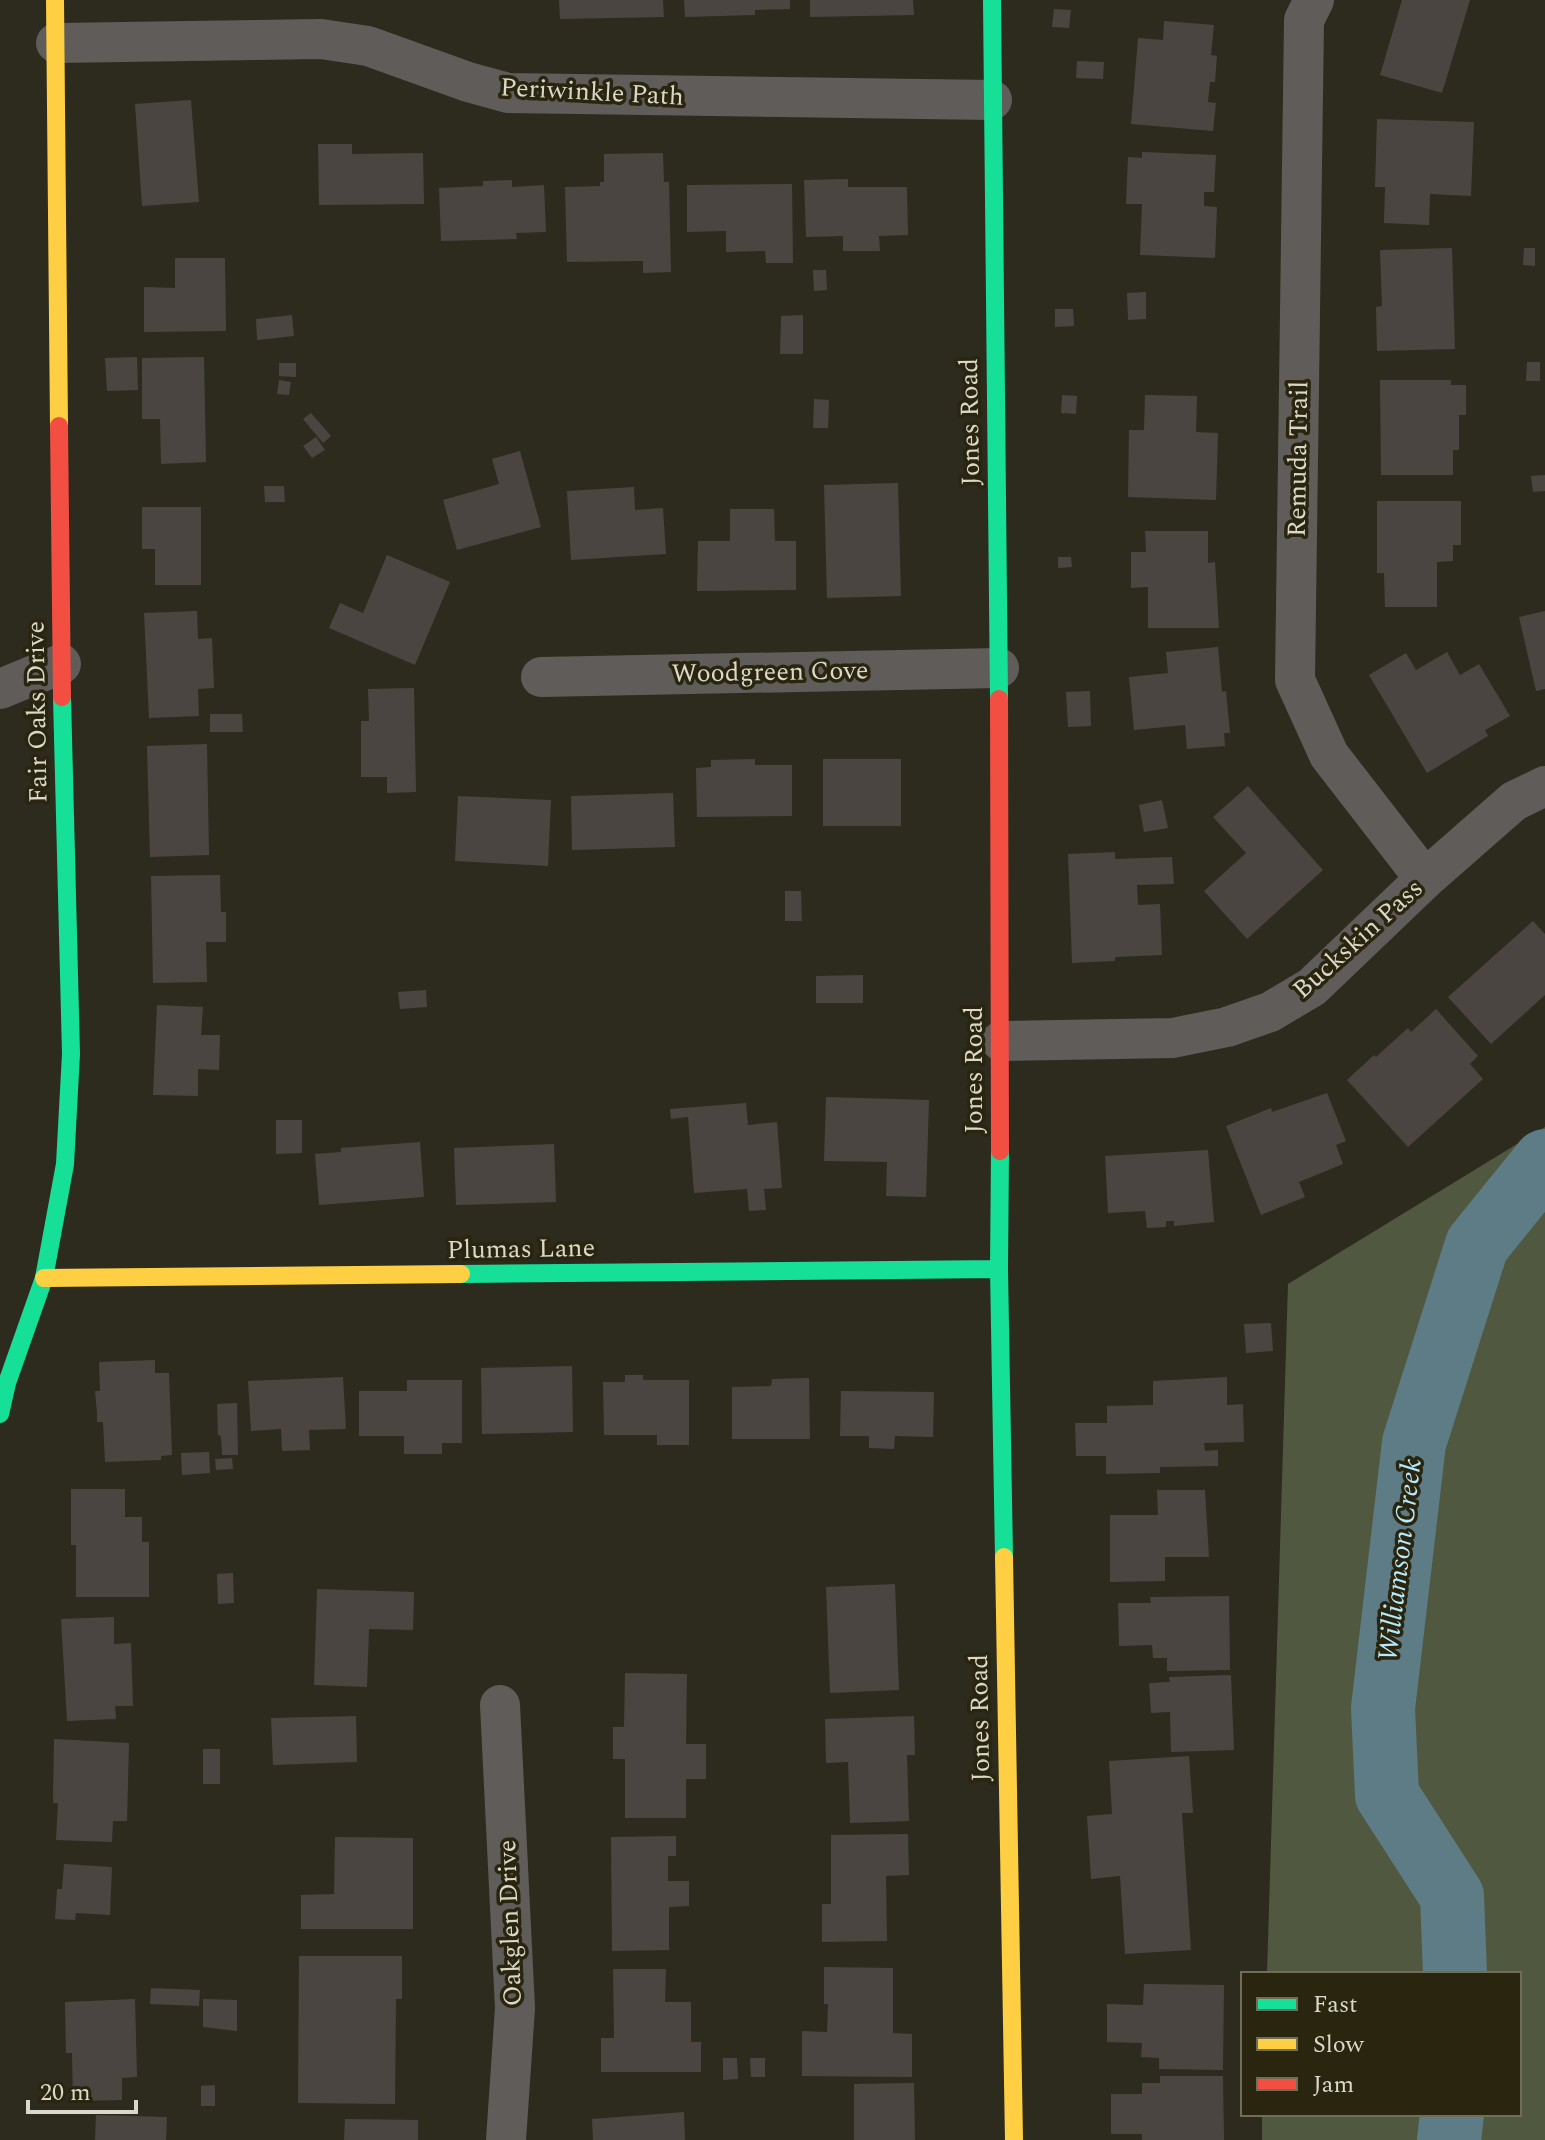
<svg xmlns="http://www.w3.org/2000/svg" width="1545" height="2140" viewBox="0 0 1545 2140" font-family="Spectral,serif">
  <style>
    .forest { fill: #505940 }
    .lines { fill: none; stroke-linecap: round; stroke-linejoin: round }
    .river { stroke: #5d7c86; stroke-width: 64 }
    .building { fill: #4b4541 }
    .street { stroke: #605c5a; stroke-width: 40 }
    .fast { stroke: #16e098; stroke-width: 18 }
    .slow { stroke: #ffcf43; stroke-width: 18 }
    .jam { stroke: #f24e42; stroke-width: 18 }
    .labels { text-anchor: middle; dominant-baseline: central; stroke-width: 7; stroke-linejoin: round; paint-order: stroke }
    .street-label { font-size: 26px; fill: #dad8ca; stroke: #29250e }
    .water-label { font-size: 28px; font-style: italic; fill: #b5e9fb; stroke: #29250e }
  </style>
  <rect width="100%" height="100%" fill="#2d2b1e"/>
  <!-- forest -->
  <path class="forest" d="M1545,1127V2140H1262V2114H1519V1974H1267L1288,1284Z"/>
  <g class="lines">
    <!-- river -->
    <path class="river" d="M1455,1974L1452,1896L1387,1795L1383,1708L1414,1443L1477,1245L1545,1161
      M1449,2140L1452,2114"/>
  </g>
  <!-- building -->
  <path class="building" d="M559,0H663L664,17L560,19Z
    M684,0H790V9L755,10V15L685,17Z
    M810,0H913L914,15L810,17Z
    M1402,0H1470L1442,93L1380,75Z
    M1054,9L1071,10L1069,28L1052,27Z
    M1164,21L1214,25L1211,55L1217,56L1215,82H1210L1208,102L1216,103L1213,131L1131,124L1138,38L1163,40Z
    M1077,61L1104,62L1103,79L1076,78Z
    M191,100L199,202L142,206L135,104Z
    M1377,119L1474,122L1471,196L1430,194L1429,225L1384,223L1385,187H1375Z
    M318,144H352V154L423,153L424,204L319,205Z
    M1142,152L1216,155L1214,192H1204V206L1217,207L1215,258L1140,255L1142,204H1126L1128,157L1142,158Z
    M663,153L664,182H669L671,272L643,273V261L567,262L565,187L600,186V182H604V154Z
    M848,179V187H907L908,235L879,236L880,251H843V236L806,237L804,180Z
    M512,180V187L544,185L546,232L516,233L517,239L441,241L439,188L483,186V181Z
    M792,184L793,263H766L765,251L726,252V231L687,232V185Z
    M1452,248L1455,349L1377,351L1376,307L1382,306L1380,250Z
    M1524,248H1535V266L1523,265Z
    M175,258H225L226,331L144,332V287L175,288Z
    M813,270H826L827,290L814,291Z
    M1146,292V319L1128,320L1127,293Z
    M1055,309H1073L1074,326L1055,327Z
    M292,315L294,336L257,340L256,319Z
    M803,315V354H780L781,316Z
    M137,357L138,390L107,391L105,358Z
    M204,357L206,462L161,464L160,419H142V358Z
    M1527,362H1540V381H1526Z
    M279,363H296V377L279,376Z
    M279,380L291,382L289,395L277,394Z
    M1380,380H1451V385H1466V415H1459V450H1453V475H1381Z
    M1062,395L1077,396L1076,414L1061,413Z
    M1145,395L1197,396L1196,432L1218,433L1216,500L1128,497L1129,430H1144Z
    M814,399L829,400L828,428H813Z
    M311,413L331,436L323,443L303,419Z
    M316,437L325,450L312,458L303,446Z
    M520,451L541,527L457,550L443,500L499,484L492,459Z
    M1545,475V491L1533,492L1531,476Z
    M898,483L901,596L827,598L824,485Z
    M264,486H284L285,502H265Z
    M634,487L635,510L663,508L666,554L571,560L567,491Z
    M1377,501H1461V545H1453V561L1437,562V607H1385L1384,573H1377Z
    M142,507H201V585H155V549H142Z
    M730,509H774L775,541H796V590L697,591L698,541H730Z
    M1145,531H1208V563L1215,562L1219,628H1148V587L1131,588V552H1146Z
    M387,555L450,582L415,665L329,628L340,603L363,613Z
    M1058,557H1071L1072,567L1058,568Z
    M197,611L198,639L212,638L214,688L198,689L199,716L149,718L144,613Z
    M1545,611V689L1536,691L1519,617Z
    M1218,647L1222,692L1226,691L1230,733H1224L1225,746L1187,749L1185,725L1134,730L1129,677L1168,673L1166,652Z
    M1447,652L1460,675L1479,664L1510,716L1485,730L1488,736L1427,773L1369,675L1406,653L1416,670Z
    M414,688L416,792L387,793V777H361V721H369L368,689Z
    M1090,691L1091,726L1068,727L1066,692Z
    M210,714H242L243,732H210Z
    M207,744L209,855L150,857L147,746Z
    M755,759V765H792V816L697,817L696,768L711,767V760Z
    M823,759H901V826H823Z
    M1248,786L1323,870L1247,939L1204,891L1246,853L1213,817Z
    M673,793L675,847L572,850L571,796Z
    M458,796L551,800L548,866L455,861Z
    M1162,800L1168,828L1144,832L1139,805Z
    M1115,852V859L1172,857L1174,884L1137,885L1138,905L1160,904L1162,955L1115,957V961L1072,963L1068,854Z
    M220,875L221,912H226V942H206L207,982L153,983L151,876Z
    M785,891H801L802,921H785Z
    M1533,921L1545,934V995L1491,1044L1448,997Z
    M863,975V1003H816V976Z
    M426,990L427,1007L400,1009L398,992Z
    M157,1005L203,1007L201,1035H220L219,1070L198,1069V1096L153,1095Z
    M1436,1009L1478,1056L1470,1064L1483,1079L1408,1147L1347,1080L1374,1055L1376,1057L1408,1028L1411,1032Z
    M1327,1093L1346,1141L1336,1145L1343,1164L1299,1182L1305,1197L1261,1215L1226,1126L1271,1108L1272,1112Z
    M826,1097L929,1100L926,1197L886,1196L887,1162L824,1161Z
    M746,1103L748,1125L777,1122L782,1188L764,1189L766,1210L749,1211L747,1189L694,1193L688,1117L671,1119L670,1109Z
    M276,1120H302V1153L276,1154Z
    M420,1142L424,1197L319,1205L315,1154L341,1152V1148Z
    M554,1144L556,1202L456,1205L454,1148Z
    M1208,1150L1214,1222L1174,1226V1221H1166V1227L1147,1228L1145,1211L1108,1213L1105,1156Z
    M1271,1323L1273,1351L1246,1353L1244,1324Z
    M155,1360V1373H169L172,1455L161,1456V1460L105,1462L103,1422H97V1413L95,1391H100L99,1362Z
    M572,1366L573,1432L482,1434L481,1368Z
    M625,1375H643V1380H689V1445H657V1435H604L603,1382H625Z
    M343,1377L346,1429L309,1430L310,1450L282,1451L281,1429L251,1431L248,1381Z
    M1227,1377V1405L1243,1404L1244,1442L1204,1443L1205,1451L1218,1450V1466L1160,1467V1473L1106,1474V1456H1076L1075,1423H1107V1406L1153,1405V1381Z
    M809,1378L810,1439H732V1387L771,1386L772,1379Z
    M407,1380H462V1443H442V1454H404V1436H359V1391H407Z
    M841,1391L934,1392L933,1437L895,1436L894,1449L869,1448V1436H840Z
    M237,1403L238,1455H222L221,1436L218,1435L217,1404Z
    M209,1452L210,1473L182,1475L181,1453Z
    M232,1458L233,1469L216,1470L215,1459Z
    M71,1489H125V1517H142V1542H149V1597H76V1545H71Z
    M1157,1490H1205L1209,1557H1165V1581L1110,1582V1515H1158Z
    M233,1573L234,1603L218,1604L217,1574Z
    M895,1584L899,1690L830,1693L826,1587Z
    M317,1589L414,1592L413,1630L369,1629L367,1687L314,1685Z
    M1229,1596L1230,1670L1167,1671V1658H1153L1152,1645L1119,1646L1118,1603H1151L1150,1597Z
    M114,1617V1644L131,1643L133,1706H115L116,1719L67,1721L61,1619Z
    M625,1673L687,1674L686,1744H706V1779H686V1818H625V1759H613V1727H624Z
    M1231,1675L1234,1750L1171,1752L1170,1712L1151,1713L1149,1683L1170,1682L1169,1677Z
    M356,1716L357,1762L273,1765L271,1718Z
    M914,1716L915,1755H907L909,1821L850,1823L848,1762L826,1763L825,1719Z
    M54,1739L129,1743L127,1821H113L112,1842L56,1840L58,1803H53Z
    M203,1749H220V1784H203Z
    M1189,1756L1193,1813H1182L1191,1950L1125,1954L1120,1876L1091,1879L1087,1816L1112,1814L1109,1761Z
    M908,1834L909,1875L886,1876L887,1941L822,1942V1904H831V1835Z
    M676,1836V1856H668V1881H689V1906L669,1907V1950L612,1951L611,1837Z
    M335,1837L413,1838V1929H301V1895L334,1894Z
    M64,1864L112,1867L110,1915L76,1913L75,1920L55,1919L57,1889H62Z
    M299,1956H402V1999H396L395,2104L298,2103Z
    M824,1967L893,1968V2033L912,2034V2077L802,2076V2031L827,2032L828,2004H824Z
    M613,1969H666L665,2002H691V2042H701V2072H601V2038H614Z
    M1144,1984L1224,1985L1223,2070L1159,2069V2058L1141,2057L1142,2043L1107,2042V2004L1143,2005Z
    M151,1988L200,1990L199,2006L150,2004Z
    M135,1999L137,2077L122,2078V2100L73,2101L72,2053H66L65,2002Z
    M203,1999L237,2000V2031L203,2027Z
    M723,2058H737L738,2079L723,2080Z
    M750,2058H765V2077H751Z
    M1160,2076H1223L1224,2140H1142V2134H1111V2094H1142V2083H1160Z
    M914,2083L915,2140H854V2084Z
    M215,2085V2106H201V2086Z
    M684,2112L685,2140H593L592,2119Z
    M96,2115L167,2117L166,2140H95Z
    M345,2119L418,2120V2140H344Z"/>
  <g class="lines">
    <!-- street -->
    <path class="street" d="M1314,0L1304,20L1295,680L1329,755L1425,879
      M56,43L321,39L368,46L468,82L508,93L992,100
      M541,677L999,668
      M0,689L61,664
      M1001,1041L1173,1038L1227,1027L1270,1012L1312,987L1425,879L1514,801L1545,786
      M500,1705L515,2008L506,2140"/>
    <!-- fast -->
    <path class="fast" d="M992,0L999,699
      M1000,1151L999,1269L1004,1557
      M461,1274L999,1269
      M0,1414L7,1383L44,1278L65,1164L71,1054L62,697"/>
    <!-- slow -->
    <path class="slow" d="M55,0L59,426
      M44,1278L461,1274
      M1004,1557L1014,2140"/>
    <!-- jam -->
    <path class="jam" d="M59,426L62,697
      M999,699L1000,1151"/>
  </g>
  <g class="labels">
    <!-- street labels -->
    <g class="street-label">
      <text transform="translate(592 92) rotate(3)">Periwinkle Path</text>
      <text transform="translate(970 422) rotate(-91)">Jones Road</text>
      <text transform="translate(1298 459) rotate(-89)">Remuda Trail</text>
      <text transform="translate(770 672) rotate(-1)">Woodgreen Cove</text>
      <text transform="translate(37 712) rotate(-91)">Fair Oaks Drive</text>
      <text transform="translate(1358 939) rotate(-42)">Buckskin Pass</text>
      <text transform="translate(974 1070) rotate(-90)">Jones Road</text>
      <text transform="translate(521 1249) rotate(-1)">Plumas Lane</text>
      <text transform="translate(980 1718) rotate(-91)">Jones Road</text>
      <text transform="translate(510 1923) rotate(-92)">Oakglen Drive</text>
    </g>
    <!-- water labels -->
    <g class="water-label">
      <text transform="translate(1400 1560) rotate(-83)">Williamson Creek</text>
    </g>
  </g>
  <!-- legend -->
  <rect x="1241" y="1972" width="280" height="144" fill="#29250e" stroke="#706d59" stroke-width="2"/>
  <rect x="1257" y="1998" width="40" height="12" fill="#16e098" stroke="#706d59" stroke-width="2"/>
  <text x="1313" y="2012" font-size="24" fill="#dad8ca">Fast</text>
  <rect x="1257" y="2038" width="40" height="12" fill="#ffcf43" stroke="#706d59" stroke-width="2"/>
  <text x="1313" y="2052" font-size="24" fill="#dad8ca">Slow</text>
  <rect x="1257" y="2078" width="40" height="12" fill="#f24e42" stroke="#706d59" stroke-width="2"/>
  <text x="1313" y="2092" font-size="24" fill="#dad8ca">Jam</text>
  <!-- scale -->
  <path d="M28 2100v12h108v-12" fill="none" stroke="#dad8ca" stroke-width="4"/>
  <text x="40" y="2100" font-size="24" fill="#dad8ca" stroke="#29250e" stroke-width="6" paint-order="stroke">20 m</text>
</svg>
